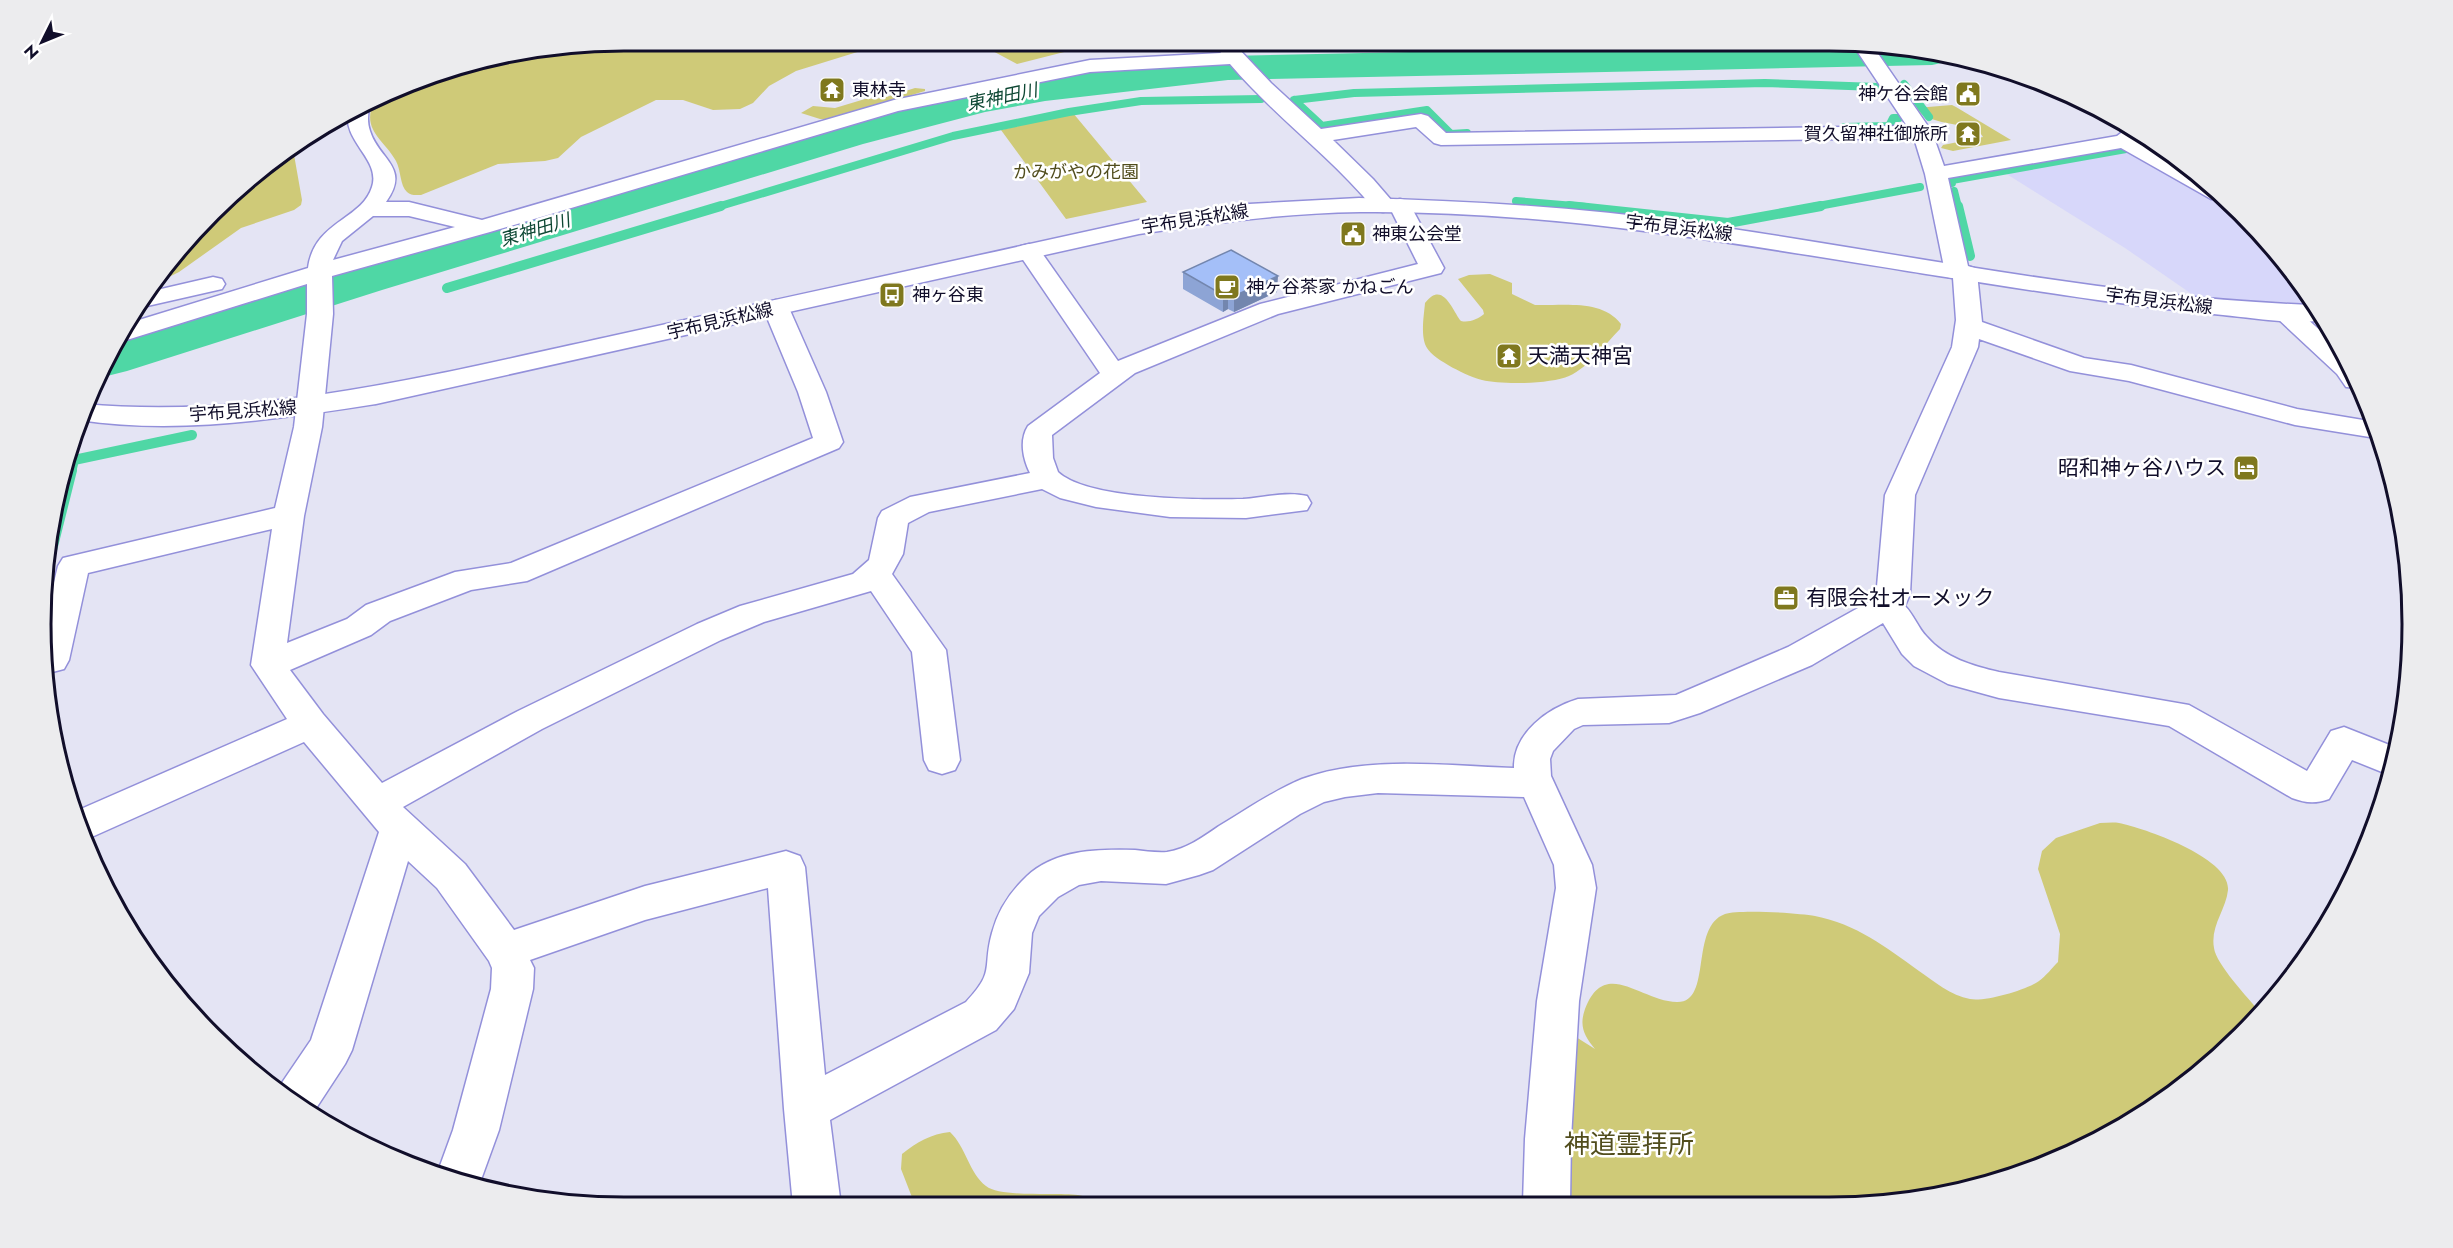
<svg xmlns="http://www.w3.org/2000/svg" width="2453" height="1248" viewBox="0 0 2453 1248" font-family="Jost,'Noto Sans JP',sans-serif">
  <style>
    .built { fill: #d7d7fa }
    .green { fill: #cfca78 }
    .lines { fill: none; stroke-linecap: round; stroke-linejoin: round }
    .stream-far2 { stroke: #4fd7a5; stroke-width: 8 }
    .stream-far1 { stroke: #4fd7a5; stroke-width: 10 }
    .stream { stroke: #4fd7a5; stroke-width: 12 }
    .river { fill: #4fd7a5; fill-rule: evenodd }
    .minor-casing { stroke: #9390da; stroke-width: 3 }
    .major-casing { stroke: #9390da; stroke-width: 3 }
    .minor { fill: #fff; fill-rule: evenodd }
    .major { fill: #fff; fill-rule: evenodd }
    .wall { fill: #8da4d5 }
    .shaded-wall { fill: #7386ae }
    .building { fill: #a4bff8; stroke: #7386ae; stroke-width: 1.5 }
    .labels { text-anchor: middle; dominant-baseline: central; stroke-width: 5; stroke-linejoin: round; paint-order: stroke }
    .far-poi-label { font-size: 18px; fill: #110e2a; stroke: #fff; text-anchor: start }
    .far-water-label { font-size: 18px; font-style: italic; fill: #0d4733; stroke: #fff }
    .far-park-label { font-size: 18px; fill: #514d1d; stroke: #fff }
    .far-street-label { font-size: 18px; fill: #110e2a; stroke: #fff }
    .poi-label { font-size: 21px; fill: #110e2a; stroke: #fff; text-anchor: start }
    .near-park-label { font-size: 26px; fill: #514d1d; stroke: #fff }
    .rim { fill: none; stroke: #110e2a; stroke-width: 3 }
  </style>
  <rect width="100%" height="100%" fill="#e4e4f4"/>
  <!-- built -->
  <path class="built" d="M2128,151L2242,215L2267,239L2314,304L2196,297L2125,248L2005,173Z"/>
  <!-- green -->
  <path class="green" d="M624,41H893L796,71L769,86L753,103L740,109L713,110L683,100H656L581,137L558,158L545,161L498,164L421,195C416,195 411,196 407,192C400,186 401,170 396,161C383,138 360,130 375,99L436,72L510,52Z
    M974,41H1068L1080,48L1017,64Z
    M915,88L925,89V91L832,119H820L801,113L813,106L835,108L865,99L883,98Z
    M1952,105L1956,107L2011,140L1953,151L1941,148L1943,145L1983,137C1975,120 1931,129 1916,108Z
    M1073,113L1147,202L1066,219L1001,130Z
    M342,114C332,134 305,130 293,149L302,200L301,205L294,210L241,228L179,272L149,287L186,239L269,161L333,119Z
    M1490,274L1512,283V294L1535,305C1563,306 1602,299 1621,324L1620,329C1605,344 1589,367 1569,376C1551,384 1502,385 1482,380C1469,377 1434,360 1427,348C1420,337 1424,315 1425,303C1443,279 1453,312 1461,321C1469,323 1478,319 1484,314L1483,310L1458,279L1469,275Z
    M2100,823C2106,823 2113,822 2119,823C2144,828 2231,858 2228,890C2226,910 2210,926 2214,948C2216,964 2248,998 2260,1012L2184,1087L2052,1163L1906,1202L1568,1203L1569,1143L1576,1037L1595,1049C1584,1036 1579,1026 1585,1009C1605,957 1640,1001 1677,1002C1713,1003 1689,927 1725,914C1739,909 1799,913 1815,916C1856,924 1886,947 1919,971C1934,981 1951,996 1970,999C1985,1002 2026,990 2039,981C2046,976 2052,968 2058,962L2060,934L2038,869L2042,851L2056,838Z
    M950,1132C966,1147 969,1173 986,1186C1001,1198 1057,1192 1078,1195C1089,1197 1099,1200 1109,1205H915L901,1169L902,1154C917,1142 931,1134 950,1132Z"/>
  <g class="lines">
    <!-- stream-far2 -->
    <path class="stream-far2" d="M1904,84L1929,117
      M1294,100L1322,126L1427,110L1451,134L1467,133
      M1294,100L1354,93L1765,83L1877,87
      M1844,127L1889,126L1893,118H1899
      M2142,144L2148,138
      M1952,183V180L2126,149
      M1954,191L1958,207
      M1516,201L1586,207
      M717,207L953,136L1069,112L1141,101L1261,99
      M1813,207L1920,187"/>
    <!-- stream-far1 -->
    <path class="stream-far1" d="M1569,206L1728,223L1821,206
      M1958,206L1970,256
      M447,288L721,206
      M71,472L74,460L192,435"/>
    <!-- stream -->
    <path class="stream" d="M42,586L71,470"/>
    <!-- river -->
    <path class="river" d="M1869,42L1951,56L1946,62L1932,65L1228,80L1045,101L985,112L863,144L382,290L127,371L107,376L99,374L119,337L832,125L939,97L1015,80L1106,67L1228,56Z"/>
    <!-- minor casing -->
    <g class="minor-casing">
      <path id="minor" d="M1219,41H1237L1236,46L1271,83L1321,129L1421,114L1428,116L1446,133L1907,126L1851,42H1870L1932,132L1944,166L2117,136L2129,127L2143,136L2138,140L2196,172L2225,199H2211L2121,148L1948,178L1968,266L1974,268L1977,273L1982,322L2084,358L2131,365L2297,409L2375,422L2382,439L2295,425L2129,381L2070,371L1979,339L1978,347L1915,495L1910,594L1905,606C1914,615 1918,628 1927,637C1945,658 1973,666 1999,672L2189,705L2307,771L2331,731L2344,727L2397,748L2392,776L2352,760L2329,799C2315,804 2306,803 2292,798L2169,726L1999,698L1948,684L1914,666L1902,654L1883,623L1812,665L1700,713L1669,723L1583,725L1574,729L1553,751L1550,759L1551,776L1592,865L1596,888L1579,1001L1571,1139L1570,1203H1523L1525,1139L1537,1001L1556,888L1554,865L1524,797L1378,793L1345,797L1324,802L1300,814L1213,870L1199,875L1166,884L1101,881L1079,885L1058,897L1039,916L1032,933L1029,973L1014,1009L996,1030L830,1120L841,1206H793L784,1109L768,888L645,920L530,960L534,968L533,989L499,1130L478,1188L437,1174L453,1130L491,989L492,968L489,961L437,888L408,861L352,1050L345,1064L311,1116L277,1090L311,1040L379,832L304,742L85,840L74,812L287,719L251,665L272,529L88,573L69,660L64,669L45,674L43,627L58,566L63,558L275,508L294,427L307,314V284L130,339L117,341L126,324L308,268C314,221 362,220 372,187C381,159 343,143 348,111L367,103L369,107C368,115 367,122 370,131C379,160 411,167 386,202H409L482,220L894,100L1090,60L1221,53L1217,47ZM1230,64C1275,117 1331,156 1375,210L1383,212L1391,210L1418,264L1260,304L1118,361L1037,246L1029,244L1021,246L1017,251L1100,373L1028,426C1019,440 1023,459 1030,473L910,497L882,511L878,518L869,560L853,574L740,606L697,624L518,711L382,783L323,714L290,670L371,635L390,621L471,590L527,581L839,448L843,442L826,392L789,308L785,303L776,300L767,303L763,308L798,392L813,438L511,563L455,572L366,605L347,619L287,643L304,516L322,427L333,314L332,276L490,232L898,111L1090,72ZM1416,127L1434,143L1441,145L1914,138L1925,174L1945,272L1948,277L1953,278L1956,320L1952,347L1885,495L1876,598L1788,647L1676,695L1578,699C1548,708 1513,733 1514,768C1446,766 1367,755 1302,779C1273,791 1246,810 1219,826C1203,837 1187,849 1167,852C1157,853 1145,851 1135,850C1099,849 1056,849 1027,876C1010,892 998,910 992,933C982,969 996,970 966,1002L825,1075L805,867L800,856L786,851L645,886L514,930L465,864L403,807L542,729L721,640L764,622L871,591L912,652L924,760L929,770L942,774L955,770L960,760L946,650L892,574L903,554L908,523L929,512L1042,489L1060,498L1096,507L1170,517L1246,518L1307,510L1311,503L1307,496C1286,491 1263,498 1243,499C1202,500 1088,500 1058,472L1053,458L1052,435L1135,373L1278,314L1441,273L1444,268L1408,201L1400,199L1392,201L1373,179L1333,140ZM373,216H409L455,227L333,260L342,241Z
        M213,277L222,279L225,284L222,289L134,309L144,293Z
        M2286,305L2295,308L2343,351L2360,388L2346,387L2337,374L2277,318L2273,313L2277,308Z"/>
    </g>
    <!-- major casing -->
    <g class="major-casing">
      <path id="major" d="M1359,198C1470,201 1581,207 1692,223C1899,252 2105,298 2315,305L2325,320C2295,325 2254,318 2223,315C2124,306 2025,289 1926,274C1739,244 1550,210 1360,212C1285,213 1212,223 1139,234L376,404C279,419 177,435 79,420L84,404C264,420 437,374 612,336C787,297 963,259 1139,220L1249,204Z"/>
    </g>
    <!-- minor -->
    <use href="#minor" class="minor"/>
    <!-- major -->
    <use href="#major" class="major"/>
  </g>
  <!-- wall -->
  <path class="wall" d="M1183,272L1277,292L1234,312L1228,309L1223,312L1183,289Z"/>
  <!-- shaded-wall -->
  <path class="shaded-wall" d="M1278,276L1277,292L1234,312V296Z
    M1228,293V309L1223,312V295Z"/>
  <!-- building -->
  <path class="building" d="M1231,250L1278,276L1234,296L1228,293L1223,295L1183,272Z"/>
  <!-- icons -->
  <defs>
    <g id="temple-square" transform="scale(1.35)"><rect x="-9" y="-9" width="18" height="18" rx="4" fill="#7f781e" stroke="#fff"/><path d="M0-6L5-2H3V0L6.5 2.5H4V6H1.5V3h-3V6H-4V2.5H-6.5L-3 0V-2H-5Z" fill="#fff"/></g>
    <g id="civic-square" transform="scale(1.35)"><rect x="-9" y="-9" width="18" height="18" rx="4" fill="#7f781e" stroke="#fff"/><path d="M-.6-6.5H3V-4.5H.6V-3L4-1V1h2V6H-6V1h2V-1L-.6-3ZM-1.2 2.5V6h2.4V2.5Z" fill="#fff"/></g>
    <g id="cafe-square" transform="scale(1.35)"><rect x="-9" y="-9" width="18" height="18" rx="4" fill="#7f781e" stroke="#fff"/><path d="M-5.5-4.5H6V0H3Q3 3.5 0 3.5H-2.5Q-5.5 3.5-5.5 0ZM3-3.2v2h1.7v-2ZM-6 4.5H4V6H-6Z" fill="#fff"/></g>
    <g id="bus-square" transform="scale(1.35)"><rect x="-9" y="-9" width="18" height="18" rx="4" fill="#7f781e" stroke="#fff"/><path d="M-5-6H5V4H4V6H2V4H-2V6H-4V4H-5ZM-3.5-4V0h7V-4ZM-3.5 1.2v1.5H-2V1.2ZM2 1.2v1.5H3.5V1.2Z" fill="#fff"/></g>
    <g id="hotel-square" transform="scale(1.35)"><rect x="-9" y="-9" width="18" height="18" rx="4" fill="#7f781e" stroke="#fff"/><path d="M-6-4.5h1.5V1H6V5H4.5V3h-9V5H-6ZM-4 0a1.8 1.8 0 1 1 3.6 0ZM.5 0V-2.5h3Q6-2.5 6 0Z" fill="#fff"/></g>
    <g id="office-square" transform="scale(1.35)"><rect x="-9" y="-9" width="18" height="18" rx="4" fill="#7f781e" stroke="#fff"/><path d="M-6-3h4V-5.5h4V-3h4V5H-6ZM-1-4.5V-3h2v-1.5ZM-6 0V1H6V0Z" fill="#fff"/></g>
  </defs>
  <g fill-rule="evenodd">
    <use href="#temple-square" x="832" y="90"/>
    <use href="#civic-square" x="1968" y="94"/>
    <use href="#temple-square" x="1968" y="134"/>
    <use href="#civic-square" x="1353" y="234"/>
    <use href="#cafe-square" x="1227" y="287"/>
    <use href="#bus-square" x="892" y="295"/>
    <use href="#temple-square" x="1509" y="356"/>
    <use href="#hotel-square" x="2246" y="468"/>
    <use href="#office-square" x="1786" y="598"/>
  </g>
  <g class="labels">
    <!-- far-poi labels -->
    <g class="far-poi-label">
      <text x="852" y="90">東林寺</text>
      <text x="1948" y="94" text-anchor="end">神ケ谷会館</text>
      <text x="1948" y="134" text-anchor="end">賀久留神社御旅所</text>
      <text x="1372" y="234">神東公会堂</text>
      <text x="1246" y="287">神ヶ谷茶家 かねごん</text>
      <text x="912" y="295">神ヶ谷東</text>
    </g>
    <!-- far-water labels -->
    <g class="far-water-label">
      <text transform="translate(1002 97) rotate(-12)">東神田川</text>
      <text transform="translate(535 230) rotate(-17)">東神田川</text>
    </g>
    <!-- far-park labels -->
    <g class="far-park-label">
      <text x="1076" y="172">かみがやの花園</text>
    </g>
    <!-- far-street labels -->
    <g class="far-street-label">
      <text transform="translate(1195 219) rotate(-9)">宇布見浜松線</text>
      <text transform="translate(1679 228) rotate(7)">宇布見浜松線</text>
      <text transform="translate(2159 301) rotate(7)">宇布見浜松線</text>
      <text transform="translate(720 321) rotate(-13)">宇布見浜松線</text>
      <text transform="translate(243 411) rotate(-4)">宇布見浜松線</text>
    </g>
    <!-- poi labels -->
    <g class="poi-label">
      <text x="1528" y="356">天満天神宮</text>
      <text x="2226" y="468" text-anchor="end">昭和神ヶ谷ハウス</text>
      <text x="1806" y="598">有限会社オーメック</text>
    </g>
    <!-- near-park labels -->
    <g class="near-park-label">
      <text x="1629" y="1144">神道霊拝所</text>
    </g>
  </g>
  <!-- crop -->
  <path d="M0 0H2453V1248H0ZM624 51H1829A573 573 0 0 1 2402 624V624A573 573 0 0 1 1829 1197H624A573 573 0 0 1 51 624V624A573 573 0 0 1 624 51Z" fill="#ececee" fill-rule="evenodd"/>
  <path class="rim" d="M624 51H1829A573 573 0 0 1 2402 624V624A573 573 0 0 1 1829 1197H624A573 573 0 0 1 51 624V624A573 573 0 0 1 624 51Z"/>
  <!-- north arrow -->
  <g transform="translate(42 42) rotate(227)" stroke="#ffffff" stroke-width="4.5" paint-order="stroke">
  <path d="M0-4.5L10 22L0 15L-10 22Z" fill="#110e2a"/>
  <text y="-9" font-size="16" font-weight="bold" text-anchor="middle" fill="#110e2a">N</text>
  </g>
</svg>
